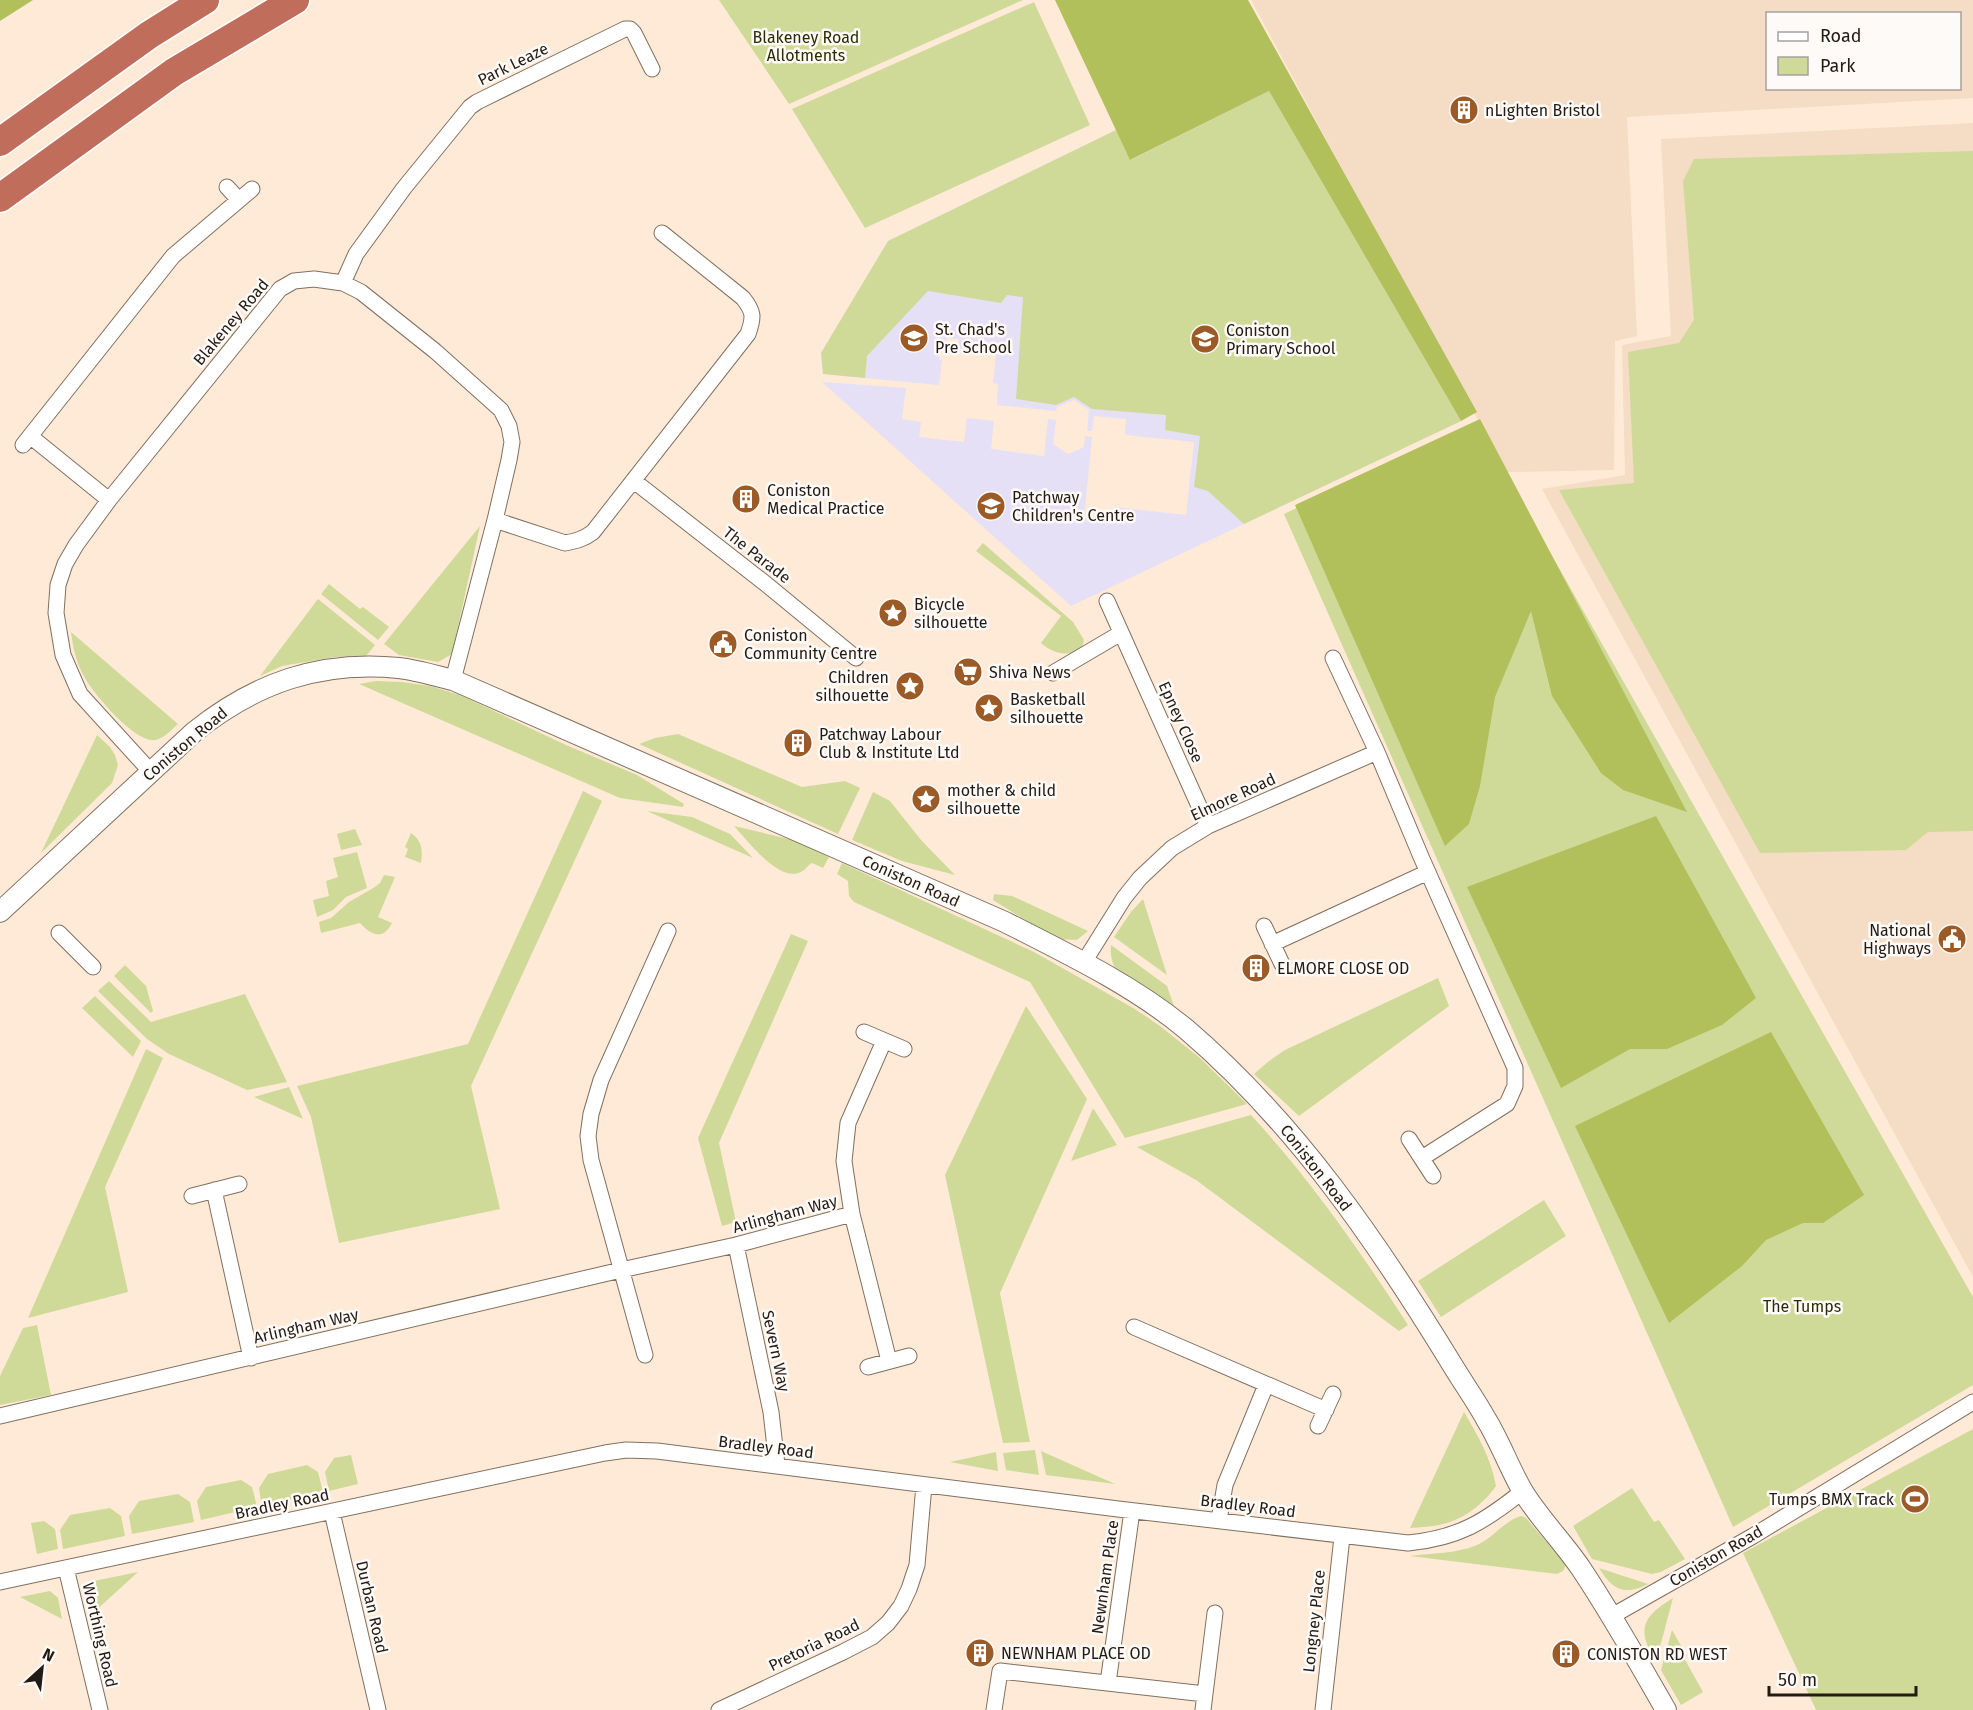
<svg xmlns="http://www.w3.org/2000/svg" width="1973" height="1710" viewBox="0 0 1973 1710" font-family="'Fira Sans',sans-serif">
  <style>
    .built { fill: #f5dcc4; fill-rule: evenodd }
    .education { fill: #e6e0f6 }
    .green { fill: #cfda98 }
    .forest { fill: #b2c05b }
    .lines { fill: none; stroke-linecap: round; stroke-linejoin: round }
    .minor-casing { stroke: #81705f; stroke-width: 17 }
    .tertiary-casing { stroke: #81705f; stroke-width: 22 }
    .motorway-casing { stroke: #fff; stroke-width: 31 }
    .minor { stroke: #fff; stroke-width: 15 }
    .tertiary { stroke: #fff; stroke-width: 20 }
    .motorway { stroke: #c06d5c; stroke-width: 28 }
    .labels { text-anchor: middle; dominant-baseline: central; stroke-width: 5; stroke-linejoin: round; paint-order: stroke }
    .park-label { font-size: 16px; fill: #282d01; stroke: #fefaf7 }
    .street-label { font-size: 16px; fill: #221b14; stroke: #fefaf7 }
    .poi-label { font-size: 16px; fill: #221b14; stroke: #fefaf7; text-anchor: start }
  </style>
  <rect width="100%" height="100%" fill="#feead7"/>
  <!-- built -->
  <path class="built" d="M1251,0H1973V98L1627,117L1637,336L1615,341L1614,470L1506,472ZM1768,14H1960V88H1768Z
    M1973,123V1277L1542,489L1625,475L1622,345L1671,336L1661,139Z"/>
  <!-- education -->
  <path class="education" d="M1269,91L1461,421L1071,606L822,382L906,388L902,419L921,422L919,437L964,442L967,418L994,421L991,449L1044,456L1048,419L1056,420L1053,444L1068,454L1084,447L1085,436L1092,437L1084,518L1114,521L1115,507L1186,515L1194,442L1125,435L1126,419L1094,416L1092,431H1087L1089,410L1074,400L1057,407L1056,411L997,405L998,384L993,383L996,354L958,349L959,339L947,338L946,344H941L939,359L942,360L939,385L823,374L821,353L888,241L1116,130L1131,160Z"/>
  <!-- green -->
  <path class="green" d="M719,0H1023L789,104Z
    M1034,2L1090,125L865,228L792,109Z
    M1269,91L1461,421L1244,524L1208,491L1194,487L1200,436L1165,430L1166,415L1092,409L1074,397L1056,405L1016,399L1023,297L1007,295L1001,303L928,291L867,356L865,378L823,374L821,353L888,241L1116,130L1131,160Z
    M1973,151V831L1928,832L1906,850L1760,853L1559,490L1634,483L1628,352L1679,343L1694,320L1683,181L1694,159Z
    M1476,422L1973,1297V1385L1733,1527L1284,514Z
    M480,526L452,654L438,662L399,655L384,644Z
    M983,543L1073,622L1084,640L1082,649C1066,657 1054,654 1041,643L1061,616L976,551Z
    M329,584L360,609L363,607L389,627L378,640L321,594Z
    M318,599L375,645L366,656L335,657L282,666L260,676Z
    M71,632L178,724C172,729 164,739 155,740C135,743 96,696 86,680C77,665 73,649 71,632Z
    M376,681L402,682L430,686L460,695L566,745L637,775L684,804L683,807L620,798L359,684Z
    M678,734L802,787L845,781L860,788L838,834L639,744L655,738Z
    M97,735L110,747L115,755L118,765L112,783L41,853Z
    M583,791L602,801L471,1086L500,1209L339,1243L311,1117L297,1086L468,1044Z
    M873,792L890,801L921,840L955,875L902,861L852,840Z
    M647,811L692,817L730,834L753,858Z
    M734,826L793,840L829,857L823,868L812,863C808,865 805,870 801,872C779,883 747,840 734,826Z
    M355,829L362,845L341,850L337,834Z
    M411,833C422,841 423,850 421,863L405,857L408,849L405,847Z
    M357,852L367,888L346,897L333,910L317,917L313,900L329,896L326,881L338,877L333,858Z
    M842,863L1034,952L1135,1009L1160,1026L1200,1058L1247,1104L1125,1138L1030,982L854,902L849,896L848,881L837,874Z
    M384,875L395,877L378,917L392,923C383,941 371,935 360,923L321,933L319,922L331,918L349,902L375,887L380,883Z
    M994,894L1012,896L1088,931L1077,940L1056,939L993,900Z
    M1143,899L1167,975L1114,937L1131,912Z
    M791,934L808,941L719,1143L736,1222L722,1226L698,1138Z
    M1111,945L1167,986L1177,1015L1119,974C1112,964 1110,957 1111,945Z
    M125,965L146,986L153,1011L151,1013L114,976Z
    M1438,978L1449,1006L1299,1116L1254,1074L1269,1061L1285,1050Z
    M109,981L151,1022L245,994L287,1082L247,1090L169,1054L147,1039L98,991Z
    M95,996L141,1041L133,1057L82,1008Z
    M1026,1006L1087,1099L1000,1293L1030,1442L1003,1443L945,1175Z
    M146,1049L163,1058L105,1187L128,1292L28,1318Z
    M289,1087L303,1119L254,1097Z
    M1093,1108L1117,1145L1071,1161Z
    M1251,1115C1311,1180 1360,1251 1408,1325L1399,1331L1196,1180L1137,1147Z
    M1544,1200L1566,1236L1441,1317L1418,1281Z
    M37,1325L51,1395L0,1405V1376L23,1328Z
    M1464,1412C1478,1436 1491,1458 1496,1486C1484,1503 1465,1519 1443,1524C1433,1527 1421,1527 1410,1528Z
    M1973,1429V1710H1816L1743,1553Z
    M1035,1450L1039,1475L1006,1470L1003,1453Z
    M1041,1451L1115,1484L1046,1475Z
    M996,1452L998,1471L950,1462Z
    M351,1455L358,1484L329,1491L325,1472L334,1458Z
    M307,1465L318,1472L323,1492L262,1507L259,1488L268,1474Z
    M241,1480L252,1487L257,1507L201,1520L197,1501L206,1487Z
    M1632,1488L1654,1522L1659,1520L1685,1559L1661,1572L1652,1574L1592,1559L1573,1526Z
    M178,1494L190,1502L194,1522L132,1534L129,1516L139,1501Z
    M110,1508L121,1516L125,1536L63,1549L60,1530L70,1515Z
    M1521,1516L1526,1518L1566,1565L1563,1571L1557,1574L1410,1556C1431,1553 1456,1554 1477,1545C1493,1538 1504,1521 1521,1516Z
    M44,1521L55,1529L58,1549L37,1554L31,1523Z
    M1599,1568L1648,1584C1625,1596 1612,1590 1599,1568Z
    M138,1572L93,1613C90,1602 83,1590 94,1581Z
    M50,1591L58,1598L62,1619L20,1597Z
    M1673,1598L1656,1662C1636,1629 1642,1617 1673,1598Z
    M1672,1630L1687,1656L1684,1658L1703,1692L1681,1705L1661,1670Z"/>
  <!-- forest -->
  <path class="forest" d="M0,0H33L0,21Z
    M1055,0H1248L1477,412L1461,421L1269,91L1130,160Z
    M1480,419L1687,812L1623,790L1601,773L1552,696L1531,611L1495,697L1480,786L1469,824L1445,846L1295,505Z
    M1656,816L1756,998L1722,1025L1667,1049H1630L1561,1088L1467,887Z
    M1771,1032L1864,1195L1823,1223H1803L1766,1240L1742,1266L1669,1323L1575,1126Z"/>
  <g class="lines">
    <!-- minor casing -->
    <g class="minor-casing">
      <path id="minor" d="M227,187L239,200
        M343,283L356,254L404,188L470,107L477,102L625,29H630L634,33L652,69
        M30,436L109,500
        M23,445L173,256L252,189
        M634,481L766,584L856,658
        M495,520L565,543C576,541 584,539 593,532L748,334C754,317 754,312 743,298L662,233
        M1107,601L1208,826
        M1333,658L1377,752L1422,859L1515,1068V1086L1507,1104L1422,1158
        M1053,673L1121,633
        M151,772L80,694L63,655L56,613L58,585L65,564L76,545L109,500L280,289L294,281L314,279L343,283L361,292L435,351L501,410L509,426L512,442L509,460L495,520L453,680
        M1264,926L1282,964
        M59,933L93,967
        M1272,944L1428,872
        M1084,962L1124,898L1140,878L1172,848L1208,826L1377,752
        M864,1032L904,1049
        M884,1041L848,1123L844,1161L852,1214L889,1361
        M1409,1139L1433,1176
        M214,1190L251,1358
        M192,1196L239,1184
        M736,1245L771,1412L777,1465
        M1134,1327L1326,1410
        M645,1355L591,1160L588,1136L591,1114L601,1080L668,931
        M868,1367L909,1356
        M0,1416L621,1270L736,1245L852,1214
        M1318,1426L1333,1394
        M332,1512L378,1710
        M1219,1520L1225,1485L1266,1385
        M66,1568L100,1710
        M0,1582L605,1453L626,1450L657,1451L1118,1509L1408,1543C1459,1538 1484,1522 1523,1491
        M1612,1616L1753,1536L1973,1402
        M1108,1683L1132,1511
        M719,1710L843,1652L872,1637L888,1623L901,1606L909,1589L917,1565L924,1485
        M994,1710L1000,1671L1205,1694
        M1203,1710L1215,1613
        M1323,1710L1342,1537"/>
    </g>
    <!-- tertiary casing -->
    <g class="tertiary-casing">
      <path id="tertiary" d="M0,912L194,732C255,683 320,660 399,668C417,670 436,676 453,680L1005,922C1066,953 1133,985 1186,1029C1296,1123 1378,1243 1453,1366C1464,1384 1476,1401 1486,1419C1500,1442 1509,1467 1522,1490C1538,1517 1564,1543 1582,1570C1612,1615 1639,1663 1666,1710"/>
    </g>
    <!-- motorway casing -->
    <g class="motorway-casing">
      <path id="motorway" d="M0,142L149,35L205,0
        M0,198L174,72L295,0"/>
    </g>
    <!-- minor -->
    <use href="#minor" class="minor"/>
    <!-- tertiary -->
    <use href="#tertiary" class="tertiary"/>
    <!-- motorway -->
    <use href="#motorway" class="motorway"/>
  </g>
  <!-- icons -->
  <defs>
    <g id="building-disc" transform="scale(1.5)"><circle r="9.5" fill="#9c5a27" stroke="#fefaf7"/><path d="M-4-6H4V6H1V3H-1V6H-4ZM-2.5-4.3h1.7v1.8h-1.7ZM.8-4.3h1.7v1.8H.8ZM-2.5-1h1.7V.8h-1.7ZM.8-1h1.7V.8H.8Z" fill="#fff"/></g>
    <g id="school-disc" transform="scale(1.5)"><circle r="9.5" fill="#9c5a27" stroke="#fefaf7"/><path d="M0-5L7-2L0 1L-7-2ZM-4 1L0 2.5L4 1V4Q0 6-4 4Z" fill="#fff"/></g>
    <g id="sight-disc" transform="scale(1.5)"><circle r="9.5" fill="#9c5a27" stroke="#fefaf7"/><path d="M0-6L1.8-2.2L6-1.7L2.9 1.2L3.7 5.4L0 3.3L-3.7 5.4L-2.9 1.2L-6-1.7L-1.8-2.2Z" fill="#fff"/></g>
    <g id="civic-disc" transform="scale(1.5)"><circle r="9.5" fill="#9c5a27" stroke="#fefaf7"/><path d="M-.6-6.5H3V-4.5H.6V-3L4-1V1h2V6H-6V1h2V-1L-.6-3ZM-1.2 2.5V6h2.4V2.5Z" fill="#fff"/></g>
    <g id="supermarket-disc" transform="scale(1.5)"><circle r="9.5" fill="#9c5a27" stroke="#fefaf7"/><path d="M-6-5.5h2.5l.6 2H6L4.5 2H-2.5L-4.4-4H-6ZM-1.5 3.2a1.3 1.3 0 1 0 .1 0ZM3 3.2a1.3 1.3 0 1 0 .1 0Z" fill="#fff"/></g>
    <g id="stadium-disc" transform="scale(1.5)"><circle r="9.5" fill="#9c5a27" stroke="#fefaf7"/><path d="M0-5a6.5 5 0 1 0 0 10a6.5 5 0 1 0 0-10ZM-3.5-1.8h7v3.6h-7Z" fill="#fff"/></g>
  </defs>
  <g fill-rule="evenodd">
    <use href="#building-disc" x="1464" y="110"/>
    <use href="#school-disc" x="914" y="338"/>
    <use href="#school-disc" x="1205" y="339"/>
    <use href="#building-disc" x="746" y="499"/>
    <use href="#school-disc" x="991" y="506"/>
    <use href="#sight-disc" x="893" y="613"/>
    <use href="#civic-disc" x="723" y="644"/>
    <use href="#supermarket-disc" x="968" y="672"/>
    <use href="#sight-disc" x="910" y="686"/>
    <use href="#sight-disc" x="989" y="708"/>
    <use href="#building-disc" x="798" y="743"/>
    <use href="#sight-disc" x="926" y="799"/>
    <use href="#civic-disc" x="1952" y="939"/>
    <use href="#building-disc" x="1256" y="968"/>
    <use href="#stadium-disc" x="1915" y="1499"/>
    <use href="#building-disc" x="980" y="1653"/>
    <use href="#building-disc" x="1566" y="1654"/>
  </g>
  <g class="labels">
    <!-- park labels -->
    <g class="park-label">
      <text x="806" y="37">Blakeney Road<tspan x="806" dy="18">Allotments</tspan></text>
      <text x="1802" y="1306">The Tumps</text>
    </g>
    <!-- street labels -->
    <g class="street-label">
      <text transform="translate(513 64) rotate(-26)">Park Leaze</text>
      <text transform="translate(231 322) rotate(-50)">Blakeney Road</text>
      <text transform="translate(757 555) rotate(38)">The Parade</text>
      <text transform="translate(1181 722) rotate(66)">Epney Close</text>
      <text transform="translate(185 744) rotate(-40)">Coniston Road</text>
      <text transform="translate(1233 797) rotate(-25)">Elmore Road</text>
      <text transform="translate(911 881) rotate(24)">Coniston Road</text>
      <text transform="translate(1316 1168) rotate(52)">Coniston Road</text>
      <text transform="translate(785 1214) rotate(-15)">Arlingham Way</text>
      <text transform="translate(306 1326) rotate(-13)">Arlingham Way</text>
      <text transform="translate(776 1351) rotate(78)">Severn Way</text>
      <text transform="translate(766 1447) rotate(7)">Bradley Road</text>
      <text transform="translate(282 1504) rotate(-12)">Bradley Road</text>
      <text transform="translate(1248 1506) rotate(7)">Bradley Road</text>
      <text transform="translate(1716 1556) rotate(-30)">Coniston Road</text>
      <text transform="translate(1105 1577) rotate(-82)">Newnham Place</text>
      <text transform="translate(372 1607) rotate(77)">Durban Road</text>
      <text transform="translate(1314 1621) rotate(-84)">Longney Place</text>
      <text transform="translate(100 1635) rotate(77)">Worthing Road</text>
      <text transform="translate(814 1645) rotate(-26)">Pretoria Road</text>
    </g>
    <!-- poi labels -->
    <g class="poi-label">
      <text x="1485" y="110">nLighten Bristol</text>
      <text x="935" y="329">St. Chad's<tspan x="935" dy="18">Pre School</tspan></text>
      <text x="1226" y="330">Coniston<tspan x="1226" dy="18">Primary School</tspan></text>
      <text x="767" y="490">Coniston<tspan x="767" dy="18">Medical Practice</tspan></text>
      <text x="1012" y="497">Patchway<tspan x="1012" dy="18">Children's Centre</tspan></text>
      <text x="914" y="604">Bicycle<tspan x="914" dy="18">silhouette</tspan></text>
      <text x="744" y="635">Coniston<tspan x="744" dy="18">Community Centre</tspan></text>
      <text x="989" y="672">Shiva News</text>
      <text x="889" y="677" text-anchor="end">Children<tspan x="889" dy="18">silhouette</tspan></text>
      <text x="1010" y="699">Basketball<tspan x="1010" dy="18">silhouette</tspan></text>
      <text x="819" y="734">Patchway Labour<tspan x="819" dy="18">Club &amp; Institute Ltd</tspan></text>
      <text x="947" y="790">mother &amp; child<tspan x="947" dy="18">silhouette</tspan></text>
      <text x="1931" y="930" text-anchor="end">National<tspan x="1931" dy="18">Highways</tspan></text>
      <text x="1277" y="968">ELMORE CLOSE OD</text>
      <text x="1894" y="1499" text-anchor="end">Tumps BMX Track</text>
      <text x="1001" y="1653">NEWNHAM PLACE OD</text>
      <text x="1587" y="1654">CONISTON RD WEST</text>
    </g>
  </g>
  <!-- legend -->
  <rect x="1766" y="12" width="195" height="78" fill="#fefaf7" stroke="#a6a19c" stroke-width="1.5"/>
  <rect x="1778" y="32" width="30" height="9" fill="#ffffff" stroke="#a6a19c" stroke-width="1.5"/>
  <text x="1820" y="42" font-size="18" fill="#221b14">Road</text>
  <rect x="1778" y="57" width="30" height="18" fill="#cfda98" stroke="#a6a19c" stroke-width="1.5"/>
  <text x="1820" y="72" font-size="18" fill="#221b14">Park</text>
  <!-- north arrow -->
  <g transform="translate(42 1668) rotate(27)" stroke="#fefaf7" stroke-width="4.5" paint-order="stroke">
  <path d="M0-4.5L10 22L0 15L-10 22Z" fill="#221b14"/>
  <text y="-9" font-size="16" font-weight="bold" text-anchor="middle" fill="#221b14">N</text>
  </g>
  <!-- scale -->
  <path d="M1769 1686v9h147v-9" fill="none" stroke="#221b14" stroke-width="3"/>
  <text x="1778" y="1686" font-size="18" fill="#221b14" stroke="#fefaf7" stroke-width="4.5" paint-order="stroke">50 m</text>
</svg>
